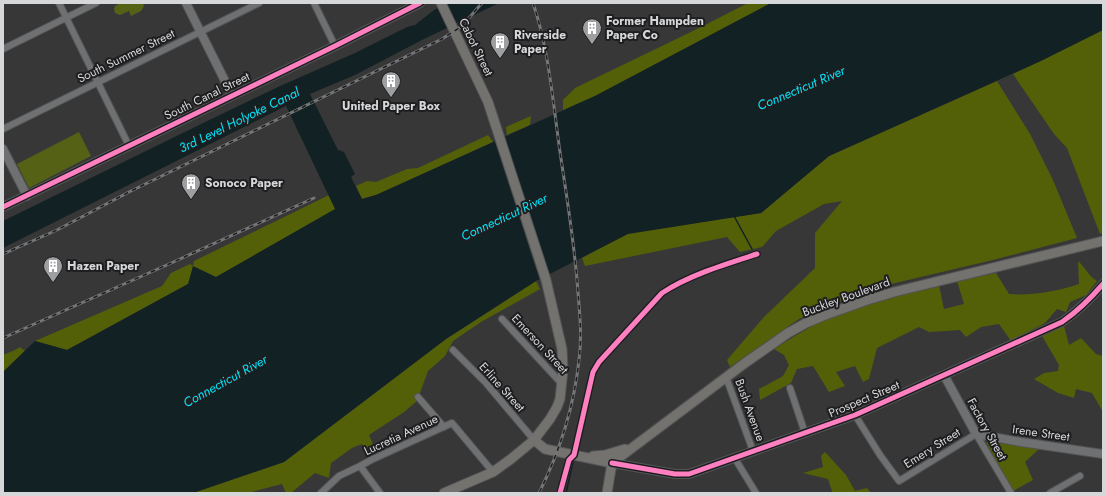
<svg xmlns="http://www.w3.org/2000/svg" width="1106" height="496" viewBox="0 0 1106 496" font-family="Jost,sans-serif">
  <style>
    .green { fill: #556115 }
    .forest { fill: #546008 }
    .water { fill: #122123 }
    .pier { fill: #373738 }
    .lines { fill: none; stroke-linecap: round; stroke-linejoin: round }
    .stream { stroke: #122123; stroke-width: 1.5 }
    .minor-casing { stroke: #535455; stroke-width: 8 }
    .tertiary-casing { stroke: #535455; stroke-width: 10 }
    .secondary-casing { stroke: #535455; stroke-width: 11 }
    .minor { stroke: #6f7071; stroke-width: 6 }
    .tertiary { stroke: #6f7071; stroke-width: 8 }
    .secondary { stroke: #73726f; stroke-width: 9 }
    .rail-casing { stroke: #747576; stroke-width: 3 }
    .rail { stroke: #1e1e20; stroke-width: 1.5; stroke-dasharray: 4.5; stroke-linecap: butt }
    .cycleway-casing { stroke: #1e1e20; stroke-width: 8 }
    .cycleway { stroke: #ff80c0; stroke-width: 5 }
    .labels { text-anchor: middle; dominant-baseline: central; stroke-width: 4; stroke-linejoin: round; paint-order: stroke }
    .poi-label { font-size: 12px; font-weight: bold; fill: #d6d7d9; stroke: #1e1e20; text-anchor: start }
    .street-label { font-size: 12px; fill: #d6d7d9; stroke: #1e1e20 }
    .water-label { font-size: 13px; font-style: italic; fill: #03e4f9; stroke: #1e1e20 }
  </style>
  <rect width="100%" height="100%" fill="#373738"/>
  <!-- green -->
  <path class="green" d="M120,3H143L144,6L141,11L131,16L129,11L120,15L115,13L114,9L115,6Z
    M79,132L91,156L29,188L17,164Z"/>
  <!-- forest -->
  <path class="forest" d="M748,3H771L595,96L563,110V100L575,88L695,30Z
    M1103,30V233L1100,234L1067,148L1054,134L1013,74Z
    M997,81L1030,134L1053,180L1077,238L993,260L891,284L830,304L799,319L730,367L727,360L764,317L815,268V233L842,201L824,204L776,231L762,247L740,252L727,237L585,266L582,258L628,233L761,213L829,156Z
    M531,116L530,125L507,135L506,127Z
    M488,135L493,142L376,195L362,199L356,186L367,181L376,182L407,169L418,168Z
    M329,195L336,209L216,277L188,284L67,350L35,341L162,286L171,273L190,264L193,266L194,261Z
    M1078,261C1086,268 1088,276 1097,281L1086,295L1070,302L1066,312L1057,309L1045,323L1011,341L999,324L981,327L966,337L960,330L929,332L919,327L877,348L869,379L863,382L855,366L836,372L845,386L829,392L813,366L797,369L791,383L760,400L759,389L783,376L789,365L784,355L774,349C793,337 812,325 833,316C867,302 904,294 939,285L944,309L964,304L957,281L996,273L1009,294C1031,296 1058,291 1079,284Z
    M536,281L540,289L481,322L453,341L445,356L428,371L417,401L404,412L369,435L375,449L368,454L362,444L352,448L331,463L329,478L315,473L291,493H286L282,484L247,493H193L284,462L446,339Z
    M1064,326L1069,345L1081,338L1096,354L1103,356V412L1092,393L1076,389L1074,398L1058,393L1034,379L1044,373L1058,371L1059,365L1042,336Z
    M20,347L25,351L3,372V355L15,350Z
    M986,442L1040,448L1025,462L1033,480L1013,491Z
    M825,452L846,475L855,491L867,488L871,493H832V491L828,479L803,473L823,467L821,456Z"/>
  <!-- water -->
  <path class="water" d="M448,3H499L424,39L355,75L310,94L338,150L344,152L355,174L351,177L362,199L376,195L595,96L771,3H1103V30L1041,61L829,156L761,213L628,234L536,281L446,339L284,462L193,493H3V372L35,341L67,350L188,284L193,266L216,277L335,209L286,106L3,248V221L195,127L278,87L355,53L407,27L415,25L434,10Z"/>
  <!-- pier -->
  <path class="pier" d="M504,135L550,276L540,281L494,139Z"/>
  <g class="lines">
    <!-- stream -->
    <path class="stream" d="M734,216L752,249
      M566,493L573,462"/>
    <!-- minor casing -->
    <g class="minor-casing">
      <path id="minor" d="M59,3L129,146
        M314,3L335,46
        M3,49L96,3
        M3,129L259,3
        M502,319L562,384
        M453,350L486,383L534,440
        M726,377L753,451
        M790,388L805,433
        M418,397L444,427
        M855,415L880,455L899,481L976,434L1011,493
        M734,457L756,493
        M360,466L373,459L452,423L493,472
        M321,493L339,476L360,466L380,493
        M560,493L569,460L574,455L593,372L599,362L662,293C689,275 726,264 757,254
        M1050,493L1080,476"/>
    </g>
    <!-- tertiary casing -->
    <g class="tertiary-casing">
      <path id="tertiary" d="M186,3L232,95
        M3,149L27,196
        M3,207L335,46L420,3
        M944,375L976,434L1021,442L1103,454
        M612,463L675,474H689L855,415L1062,322C1078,311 1091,298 1103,284"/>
    </g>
    <!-- secondary casing -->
    <g class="secondary-casing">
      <path id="secondary" d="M441,3L488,102L546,280L562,349L563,370L560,399L557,407L550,419L534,440L511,459L493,472L444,493
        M534,440L545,449L612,463
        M593,456L605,455L625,449
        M612,463L745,363L788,333L806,323L825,315L867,300L894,292L1103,241
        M607,493L612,463"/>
    </g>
    <!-- minor -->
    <use href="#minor" class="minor"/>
    <!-- tertiary -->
    <use href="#tertiary" class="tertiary"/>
    <!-- secondary -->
    <use href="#secondary" class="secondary"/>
    <!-- rail casing -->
    <g class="rail-casing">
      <path id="rail" d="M533,3C549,50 553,103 560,152C567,199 575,246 578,293C580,315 582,338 579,360C574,406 560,451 539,493
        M3,254L57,230L129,192L442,39L462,26L482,3
        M3,338L169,264L314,198"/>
    </g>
    <!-- rail -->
    <use href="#rail" class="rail"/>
    <!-- cycleway casing -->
    <g class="cycleway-casing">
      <path id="cycleway" d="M3,207L335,46L420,3
        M612,463L675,474H689L855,415L1062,322C1078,311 1091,298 1103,284
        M560,493L569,460L574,455L593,372L599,362L662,293C689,275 726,264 757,254"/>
    </g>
    <!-- cycleway -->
    <use href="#cycleway" class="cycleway"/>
  </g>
  <!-- icons -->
  <defs>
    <g id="building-pin" transform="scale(1)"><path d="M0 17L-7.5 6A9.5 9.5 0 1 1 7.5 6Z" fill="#9e9fa1" stroke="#1e1e20"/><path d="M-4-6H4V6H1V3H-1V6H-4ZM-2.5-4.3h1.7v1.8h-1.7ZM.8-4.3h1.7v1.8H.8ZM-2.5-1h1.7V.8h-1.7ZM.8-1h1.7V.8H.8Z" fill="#fff"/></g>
  </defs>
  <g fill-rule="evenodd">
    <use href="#building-pin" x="592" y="28"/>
    <use href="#building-pin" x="500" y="42"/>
    <use href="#building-pin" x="391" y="81"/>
    <use href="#building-pin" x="191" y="183"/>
    <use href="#building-pin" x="53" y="266"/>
  </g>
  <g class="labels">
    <!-- poi labels -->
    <g class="poi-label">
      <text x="606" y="21">Former Hampden<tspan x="606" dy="14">Paper Co</tspan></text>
      <text x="514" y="35">Riverside<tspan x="514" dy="14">Paper</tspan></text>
      <text x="391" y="106" text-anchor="middle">United Paper Box</text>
      <text x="205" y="183">Sonoco Paper</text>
      <text x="67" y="266">Hazen Paper</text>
    </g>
    <!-- street labels -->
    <g class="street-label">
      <text transform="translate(476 47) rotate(64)">Cabot Street</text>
      <text transform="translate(126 56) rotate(-26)">South Summer Street</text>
      <text transform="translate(207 96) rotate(-26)">South Canal Street</text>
      <text transform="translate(846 297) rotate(-20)">Buckley Boulevard</text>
      <text transform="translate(540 344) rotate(47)">Emerson Street</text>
      <text transform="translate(502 387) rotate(48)">Erline Street</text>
      <text transform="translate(864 399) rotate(-23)">Prospect Street</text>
      <text transform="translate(750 410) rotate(70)">Bush Avenue</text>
      <text transform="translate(987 429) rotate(61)">Factory Street</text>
      <text transform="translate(1041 433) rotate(8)">Irene Street</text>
      <text transform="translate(401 435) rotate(-25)">Lucretia Avenue</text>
      <text transform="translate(932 448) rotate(-32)">Emery Street</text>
    </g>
    <!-- water labels -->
    <g class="water-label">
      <text transform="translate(801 88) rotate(-23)">Connecticut River</text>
      <text transform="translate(239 120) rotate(-26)">3rd Level Holyoke Canal</text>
      <text transform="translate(504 217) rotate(-25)">Connecticut River</text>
      <text transform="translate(225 381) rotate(-29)">Connecticut River</text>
    </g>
  </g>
  <!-- border -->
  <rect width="1106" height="496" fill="none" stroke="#d6d7d9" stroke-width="8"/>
</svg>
